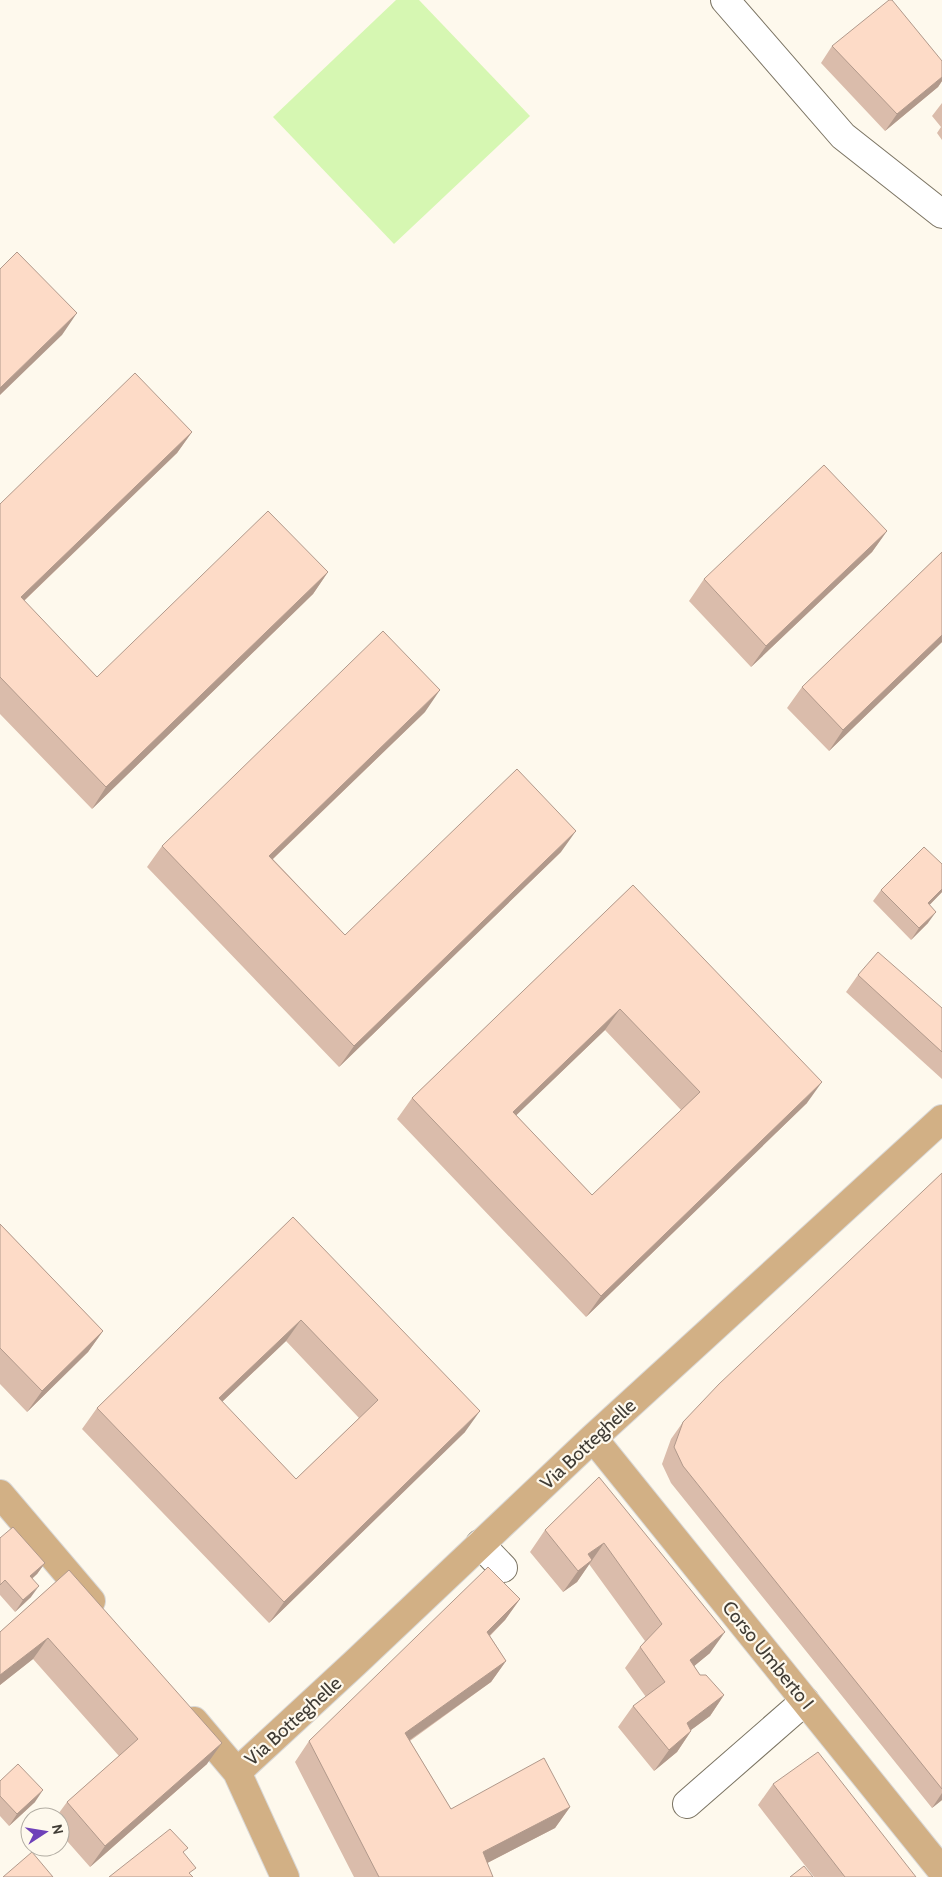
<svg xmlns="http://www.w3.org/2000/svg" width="942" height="1877" viewBox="0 0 942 1877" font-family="Cabin,sans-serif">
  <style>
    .green { fill: #d6f7b2 }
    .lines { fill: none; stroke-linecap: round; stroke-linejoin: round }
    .minor-casing { stroke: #7b7463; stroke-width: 30 }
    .major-casing { stroke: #d9d8d7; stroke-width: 30 }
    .minor { stroke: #fff; stroke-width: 28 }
    .major { stroke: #d2b085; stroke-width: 28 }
    .wall { fill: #dabcab; fill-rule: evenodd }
    .shaded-wall { fill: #b1998b }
    .building { fill: #fddbc7; stroke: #b1998b; fill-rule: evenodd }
    .labels { text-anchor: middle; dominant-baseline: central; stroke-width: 4.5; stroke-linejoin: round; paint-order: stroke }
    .street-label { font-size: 19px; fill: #403c35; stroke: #fef9ed }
  </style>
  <rect width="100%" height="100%" fill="#fef9ed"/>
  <!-- green -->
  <path class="green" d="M396,0H419L530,116L394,244L273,117Z"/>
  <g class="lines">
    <!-- minor casing -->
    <g class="minor-casing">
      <path id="minor" d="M725,0L843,136L942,214
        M480,1544L503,1568
        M687,1804L805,1701"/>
    </g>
    <!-- major casing -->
    <g class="major-casing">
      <path id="major" d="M593,1438L942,1871
        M0,1494L91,1601
        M194,1721L237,1772L285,1877
        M237,1772L355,1663L593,1438L942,1119"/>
    </g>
    <!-- minor -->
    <use href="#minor" class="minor"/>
    <!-- major -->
    <use href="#major" class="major"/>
  </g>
  <!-- wall -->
  <path class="wall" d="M832,46L942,61V81L938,87L885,131L821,63Z
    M942,103V140L937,133L941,127L932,116Z
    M192,432L177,453L24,601L97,677L328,572L313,594L92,809L0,714V504Z
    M887,531L872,552L751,667L689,601L704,579Z
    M942,552V642L829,751L787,708L802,687Z
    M425,712L273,859L345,935L561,852L339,1067L147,867L162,846Z
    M942,864V892L929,905L928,923L911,940L873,901L881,890Z
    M633,885L807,1103L586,1317L397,1119L412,1098ZM605,1030L681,1110L592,1195L516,1115Z
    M858,975L942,1008V1079L846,992Z
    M942,1173V1800L932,1808L671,1483L662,1464L671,1439L683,1422Z
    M293,1217L465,1432L269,1623L82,1429L97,1408ZM286,1341L359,1418L296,1479L222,1402Z
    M0,1224L103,1331L88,1352L27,1412L0,1384Z
    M599,1477L710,1653L694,1666L700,1675L724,1695L710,1716L691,1730V1731L677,1752L654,1771L618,1727L633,1706L646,1697L625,1668L640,1647L645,1641L589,1564L577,1582L563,1592L530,1552L545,1530Z
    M0,1538L45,1563L37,1574L33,1578L31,1597L15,1612L0,1595Z
    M69,1570L207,1764L90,1867L60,1833V1817H56L67,1802L119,1756L33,1659L0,1685V1632Z
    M520,1599L505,1620L490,1636L506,1661L491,1682L410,1741L451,1809L570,1807L555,1828L487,1863L493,1877H354L295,1762L309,1741Z
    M0,1781L35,1802L9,1826L0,1816Z
    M773,1784L916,1877H814L758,1805Z"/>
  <!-- shaded-wall -->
  <path class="shaded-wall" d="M942,77V81L938,87L885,131L897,114Z
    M77,313L62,335L0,395V388Z
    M192,432L177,453L6,618L21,597Z
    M887,531L872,552L751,667L766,646Z
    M328,572L313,594L92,809L106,787Z
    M942,635V642L829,751L843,730Z
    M440,690L425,712L254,877L269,856Z
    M576,831L561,852L339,1067L354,1046Z
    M942,889V892L920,915L928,903Z
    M936,912L928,923L911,940L919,928Z
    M620,1009L605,1030L498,1133L513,1112Z
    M822,1082L807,1103L586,1317L601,1296Z
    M301,1320L286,1341L204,1419L219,1398Z
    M103,1331L88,1352L27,1412L42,1391Z
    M480,1411L465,1432L269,1623L284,1602Z
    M604,1543L577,1582L563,1592L578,1571L588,1554Z
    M45,1563L37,1574L22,1587L30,1576Z
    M39,1586L31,1597L15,1612L23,1600Z
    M520,1599L505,1620L472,1653L487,1632Z
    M725,1632L710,1653L676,1681L690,1660Z
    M48,1638L33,1659L0,1685V1675Z
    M506,1661L491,1682L390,1754L405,1733Z
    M724,1695L710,1716L672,1744L687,1723Z
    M691,1731L677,1752L654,1771L669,1750Z
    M222,1743L207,1764L90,1867L105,1846Z
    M43,1790L35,1802L9,1826L17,1814Z
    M942,1793V1800L932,1808Z
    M570,1807L555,1828L468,1873L483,1852Z"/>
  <!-- building -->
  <path class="building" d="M889,0H892L942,61V77L897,114L832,46Z
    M17,252L77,313L0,388V269Z
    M135,373L192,432L21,597L97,677L268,511L328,572L106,787L0,677V504Z
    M824,465L887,531L766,646L704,579Z
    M942,552V635L843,730L802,687Z
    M383,631L440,690L269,856L345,935L517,769L576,831L354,1046L162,846Z
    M924,847L942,864V889L928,903L936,912L919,928L881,890Z
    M633,885L822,1082L601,1296L412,1098ZM620,1009L700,1092L592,1195L513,1112Z
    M878,952L942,1008V1052L858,975Z
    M942,1173V1789L683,1466L674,1447L683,1422L719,1384Z
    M293,1217L480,1411L284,1602L97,1408ZM301,1320L378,1400L296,1479L219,1398Z
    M0,1224L103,1331L42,1391L0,1348Z
    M599,1477L725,1632L690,1660L700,1675H706L724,1695L687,1723L691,1731L669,1750L633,1706L665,1682L640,1647L662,1624L604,1543L588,1554L592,1560L578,1571L545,1530Z
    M13,1527L45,1563L30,1576L39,1586L23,1600L5,1580L0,1585V1538Z
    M488,1567L520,1599L487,1632L506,1661L405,1733L451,1809L544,1758L570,1807L483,1852L493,1877H379L309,1741Z
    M69,1570L222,1743L105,1846L67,1802L138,1739L48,1638L0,1675V1632Z
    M818,1752L916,1877H845L773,1784Z
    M18,1764L43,1790L17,1814L0,1796V1781Z
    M170,1829L188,1848L183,1852L196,1868L189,1873L193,1877H109Z
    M32,1852L53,1877H3Z
    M804,1866L813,1877H790Z"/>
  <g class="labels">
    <!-- street labels -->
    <g class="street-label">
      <text transform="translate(588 1444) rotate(-43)">Via Botteghelle</text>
      <text transform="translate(768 1655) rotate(51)">Corso Umberto I</text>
      <text transform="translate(293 1721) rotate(-42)">Via Botteghelle</text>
    </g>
  </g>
  <!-- north arrow -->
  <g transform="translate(45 1832) rotate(78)"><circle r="24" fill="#fef9ed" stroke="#b2ada3"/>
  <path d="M0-4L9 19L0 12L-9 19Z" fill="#6f41b9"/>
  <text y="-8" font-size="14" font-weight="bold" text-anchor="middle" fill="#403c35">N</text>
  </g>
</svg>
